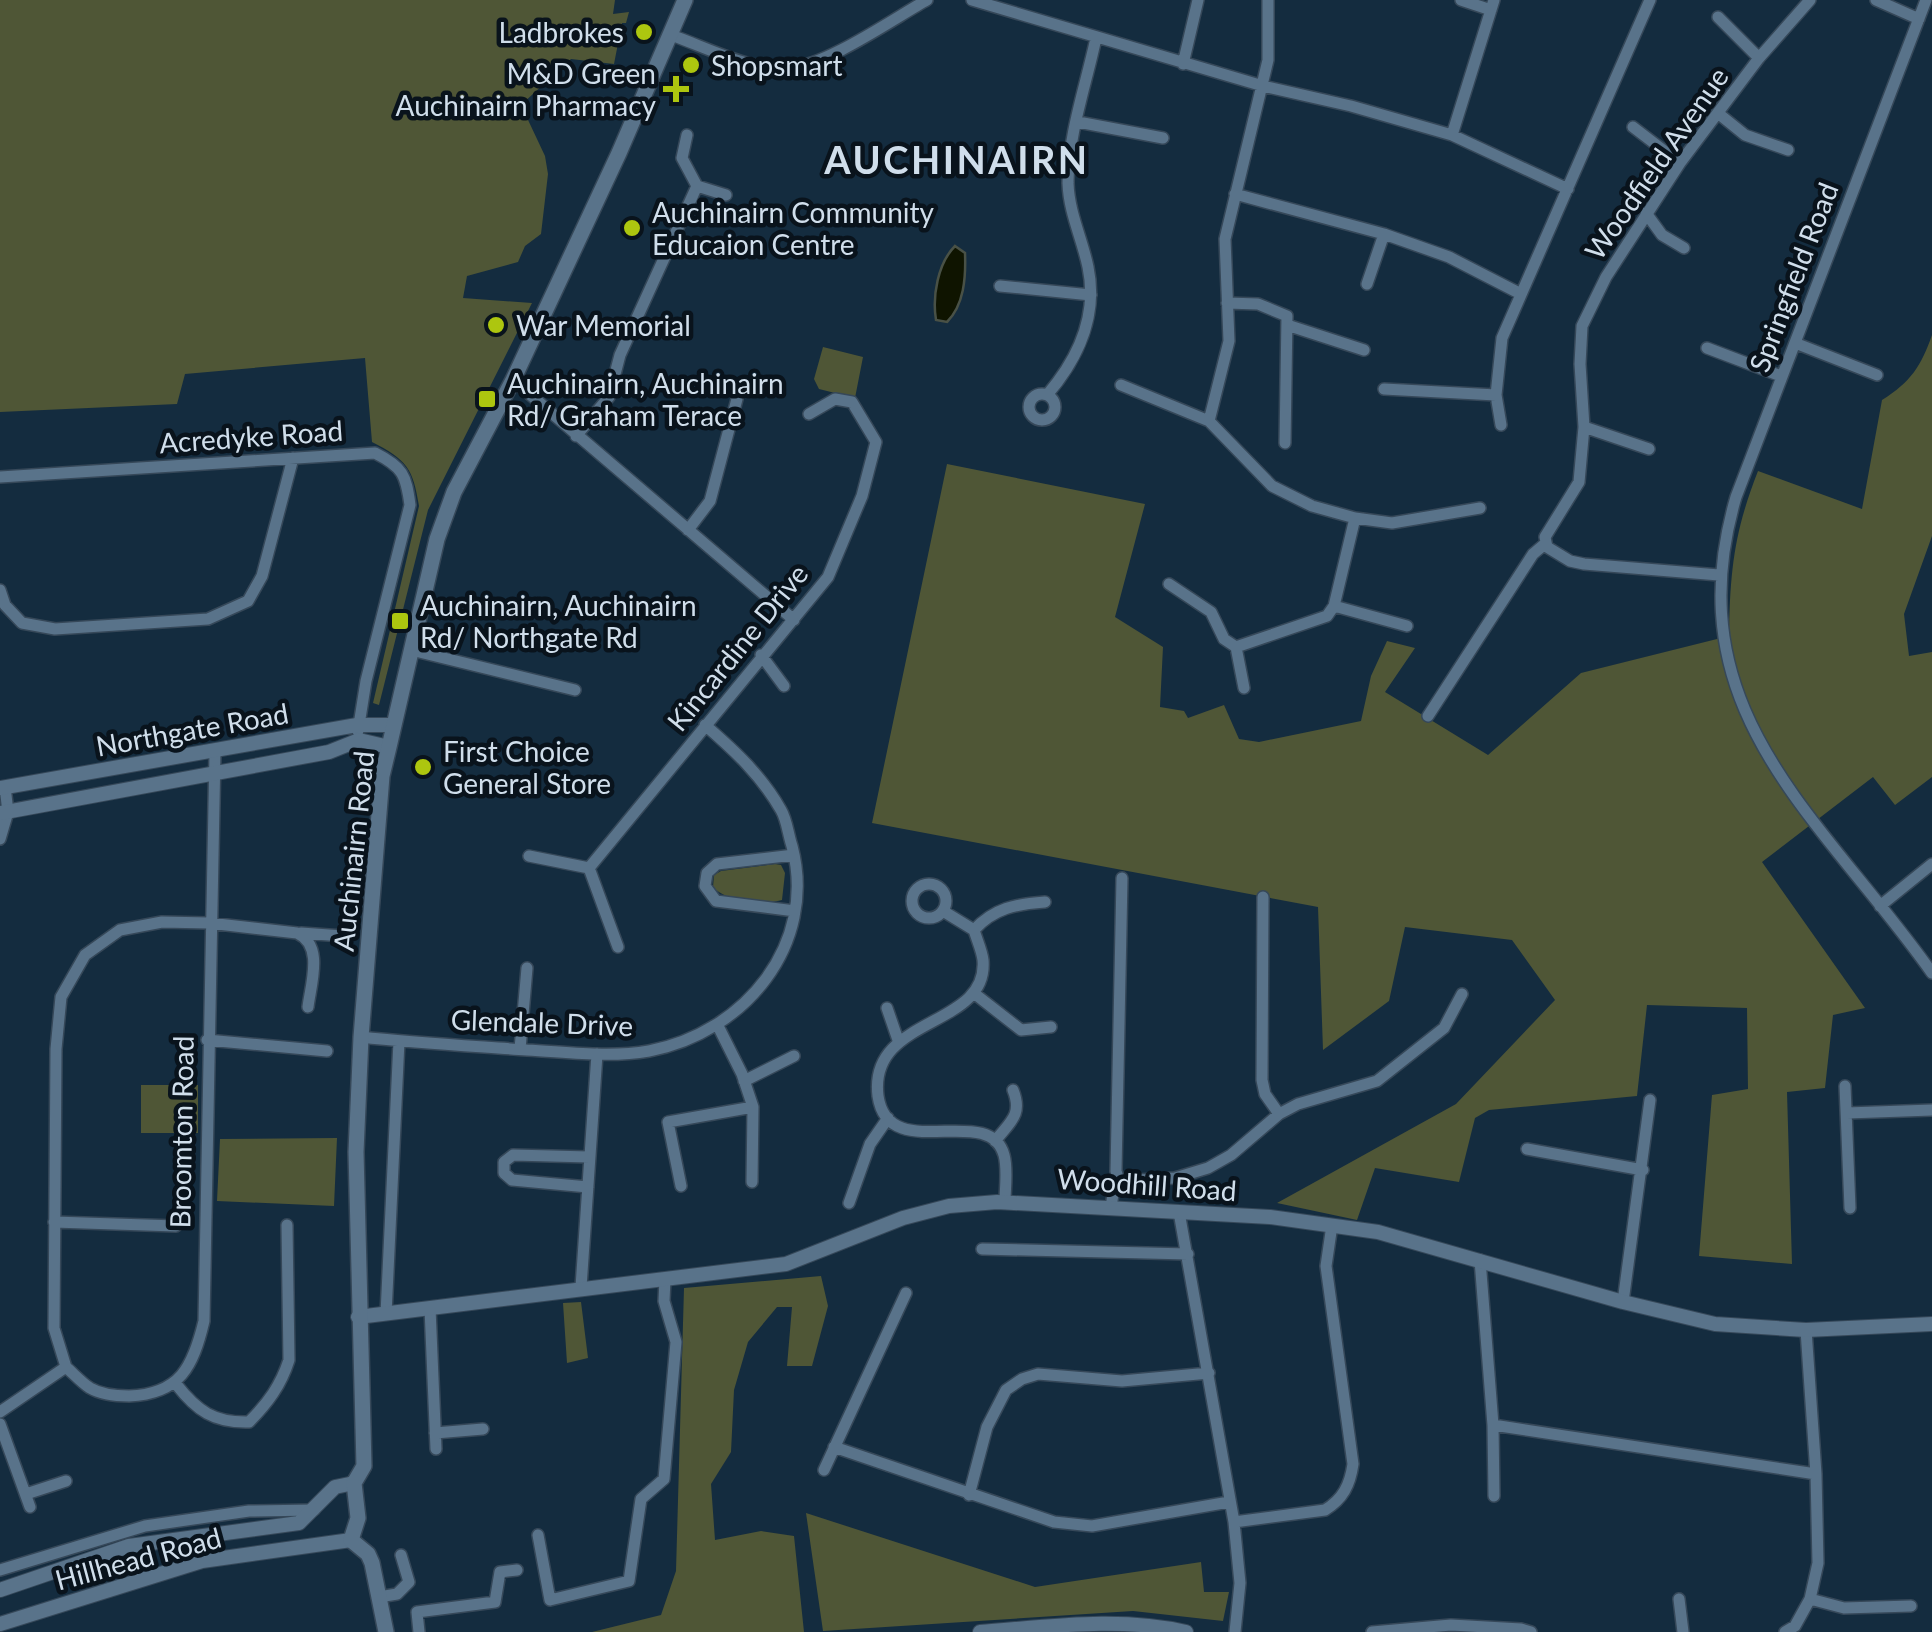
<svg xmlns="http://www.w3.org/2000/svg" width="1932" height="1632" viewBox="0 0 1932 1632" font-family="Lato,sans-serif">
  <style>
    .green { fill: #4f5636 }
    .water { fill: #0f1400; stroke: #495146; stroke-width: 2.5 }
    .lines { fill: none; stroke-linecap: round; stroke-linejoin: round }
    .minor-casing { stroke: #364859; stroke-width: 14 }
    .tertiary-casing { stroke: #364859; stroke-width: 16 }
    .secondary-casing { stroke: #364859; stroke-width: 18 }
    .minor { stroke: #59738a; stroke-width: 11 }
    .tertiary { stroke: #59738a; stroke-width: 14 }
    .secondary { stroke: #59738a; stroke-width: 15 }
    .poi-dot { fill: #adc60f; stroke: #09131c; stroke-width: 4 }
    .labels { text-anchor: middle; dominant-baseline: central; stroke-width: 9; stroke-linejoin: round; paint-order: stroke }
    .poi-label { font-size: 28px; fill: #d0deeb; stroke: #09131c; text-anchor: start }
    .street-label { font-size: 28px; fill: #d0deeb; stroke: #09131c }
    .district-label { font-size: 38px; font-weight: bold; letter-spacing: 2.5px; fill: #d0deeb; stroke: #09131c }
  </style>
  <rect width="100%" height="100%" fill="#142c3f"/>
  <!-- green -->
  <path class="green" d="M0,0H615L613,14L629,12L626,23H622L614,64L571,59L521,105L545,156L548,174L541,234L525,246L518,262L467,276L463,298L532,303L428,510L379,705L373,703L419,506C413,468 407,460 372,442L365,358L185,374L177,404L0,412Z
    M1932,335V536L1904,614L1909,656L1932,652V777L1895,805L1873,777L1762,862L1865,1008L1833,1015L1825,1088L1787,1092L1792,1264L1699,1256L1712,1095L1748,1089L1747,1008L1647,1005L1637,1096L1489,1110L1475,1118L1459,1182L1375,1168L1357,1220L1277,1203L1456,1104L1555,1000L1512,940L1405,927L1389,1001L1323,1050L1318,907L872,823L947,464L1145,504L1115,617L1163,647L1160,707L1184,711L1188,718L1224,705L1239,739L1259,742L1361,721L1371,676L1387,641L1415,648L1385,692L1488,755L1581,673L1729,636C1730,571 1734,532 1758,471L1862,509L1882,400C1911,382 1921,366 1932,335Z
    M823,347L863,357L855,398L819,389L814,379Z
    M775,864L781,865L785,873L782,900C763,905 726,902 713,887L714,875L721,871Z
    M141,1085H198V1133H141Z
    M337,1138L334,1206L217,1201L220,1139Z
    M821,1276L828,1306L812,1366H787L792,1307H777L748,1342L734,1390L731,1452L711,1484L715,1540L761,1531L794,1536L804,1632H592L661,1615L676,1571L684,1288Z
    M581,1302L588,1358L567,1363L563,1303Z
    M806,1513L1035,1587L1201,1562L1204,1592H1229L1223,1621L1133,1611L823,1631Z"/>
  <!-- water -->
  <path class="water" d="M955,246L965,253C966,278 964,305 947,322L936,320C932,296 938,263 955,246Z"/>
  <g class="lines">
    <!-- minor casing -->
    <g class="minor-casing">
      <path id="minor" d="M972,0L1263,86L1351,106L1452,135L1568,189
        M1461,0L1491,10
        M1876,0L1919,19
        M1926,0L1736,497C1673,712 1821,816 1932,973
        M1718,17L1759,58
        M671,35C708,48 750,71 789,68C826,66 893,19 927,0
        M1183,64L1198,0
        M1719,114L1745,135L1788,150
        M1078,122L1163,138
        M1633,127L1680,163
        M687,135L682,158L697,186
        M1452,135L1494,0
        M1235,194L1384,234L1449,257L1519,293
        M1646,213L1662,235L1684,248
        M1367,284L1384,234
        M1000,286L1091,295
        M1227,303L1258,304L1287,316L1285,443
        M1287,325L1364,350
        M1795,343L1877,375
        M1707,348L1781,376
        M513,380L794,620
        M1121,385L1209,421L1272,486L1312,506L1355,518L1392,523L1480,508
        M1384,389L1496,395
        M1029 407a13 13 0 1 1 26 0a13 13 0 1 1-26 0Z
        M1047,395C1078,359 1098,315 1088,267C1082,238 1069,213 1068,183C1068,135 1086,85 1096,38
        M1209,421L1229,341L1225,239L1268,60V0
        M1501,425L1496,395L1502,338L1650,0
        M1584,427L1649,449
        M576,436L609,397L620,355L697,186L726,195
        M0,477L375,453C403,467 406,475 410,505L366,681L358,731
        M688,530L710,501L737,399
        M1719,575L1584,564L1570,561L1547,547L1545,537L1579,482L1584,427L1580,364L1582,326L1606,277L1680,163L1759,58L1810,0
        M1169,584L1211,612L1224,639L1236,647L1244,688
        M0,590L5,605L22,623L55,629L208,619L248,601L262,576L293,458
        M1334,606L1407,626
        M1236,647L1327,616L1334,606L1355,518
        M411,650L575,690
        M761,655L784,686
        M1428,716L1533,554L1546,543
        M0,839L8,812L5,787
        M794,855L717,864L707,873L705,886L716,901L795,911
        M529,856L589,868
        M589,868L828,577L862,496L876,442L852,402L835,399L809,414
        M589,868L618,947
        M912 901a17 17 0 1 1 34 0a17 17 0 1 1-34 0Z
        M1263,897L1262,1080L1265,1094L1279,1114
        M1880,906L1932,864
        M943,911L974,930C977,940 982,951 983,960C989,1029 868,1015 878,1096C888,1166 989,1101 1004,1155C1008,1169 1005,1188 1005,1202
        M974,930C994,908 1016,904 1045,902
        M301,933L343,936
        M975,994L1021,1030L1051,1027
        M887,1008L898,1040
        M718,1026L742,1074L753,1107L752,1182
        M361,1037C416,1043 472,1046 527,1050C567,1052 609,1058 649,1051C744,1033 818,945 792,846C788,834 787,820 781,810C761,775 735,751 705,725
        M207,1040L327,1051
        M520,1049L527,968
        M744,1081L794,1056
        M1845,1086L1850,1208
        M1847,1113L1932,1110
        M995,1141C1010,1122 1023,1115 1013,1090
        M1527,1149L1643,1170
        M1119,1181L1175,1178L1208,1168L1231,1155L1279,1114L1298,1104L1377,1081L1444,1028L1462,994
        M681,1186L668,1122L753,1107
        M588,1187L512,1180L504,1173V1162L513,1155L589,1157
        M849,1203L870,1144L888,1118
        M1111,1207L1114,1188L1119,1181L1116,1171L1122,878
        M1179,1212L1234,1522L1240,1583L1235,1632
        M54,1222L176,1226
        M982,1249L1188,1254
        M1480,1260L1493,1425L1494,1496
        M581,1287L597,1054
        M1623,1302L1650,1100
        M430,1308L436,1449
        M386,1314L399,1041
        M66,1367C74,1374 82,1383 90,1388C102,1395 116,1396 129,1396C180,1394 193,1367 204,1321L215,752
        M66,1367L54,1328L56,1049L61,997L85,955L120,930L162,922L209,923L297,933C324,945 311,983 308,1007
        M176,1384C197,1411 214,1423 249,1422C268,1403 281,1385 289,1360L287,1225
        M0,1412L66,1367
        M0,1424L30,1507
        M1493,1425L1816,1474
        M435,1433L483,1429
        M834,1447L1054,1522L1092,1526L1229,1502
        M824,1470L906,1293
        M26,1494L66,1481
        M969,1495L987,1427L1006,1390L1022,1379L1038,1374L1122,1381L1209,1373
        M1234,1522L1325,1510C1343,1499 1350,1485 1353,1464L1326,1266L1332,1225
        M538,1535L550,1600L629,1581L641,1499L664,1479L676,1342L664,1301L665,1279
        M0,1570L145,1526L249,1511L314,1510
        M379,1597L397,1594L409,1582L401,1555
        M1679,1599L1683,1632
        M1810,1599L1844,1608L1911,1606
        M419,1632L417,1612L495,1602L500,1572L517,1570
        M1372,1632L1451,1625L1521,1629L1531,1632
        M1785,1632L1795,1626L1810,1599L1818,1563L1816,1474L1806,1330"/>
    </g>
    <!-- tertiary casing -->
    <g class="tertiary-casing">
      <path id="tertiary" d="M0,788L357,725H393
        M0,813L329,752L359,740L389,747
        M358,1317L786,1264L903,1218L949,1206L997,1202L1270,1217L1378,1232L1623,1302L1715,1324L1806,1330L1932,1324
        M0,1590L129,1546L299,1523L335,1487L354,1483
        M0,1624L202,1561L351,1540
        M980,1632C1047,1627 1119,1616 1186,1632"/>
    </g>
    <!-- secondary casing -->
    <g class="secondary-casing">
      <path id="secondary" d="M386,1632L372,1563L368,1554L351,1540L358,1518L354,1483L364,1466L356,1152L361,1037L382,776L389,747L437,539L454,492L513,380L619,153L685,0"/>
    </g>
    <!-- minor -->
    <use href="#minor" class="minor"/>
    <!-- tertiary -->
    <use href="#tertiary" class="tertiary"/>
    <!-- secondary -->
    <use href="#secondary" class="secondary"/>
  </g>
  <!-- markers -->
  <g class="poi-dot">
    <circle cx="644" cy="32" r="10"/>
    <circle cx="691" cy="65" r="10"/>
    <path d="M671 74h10v10h10v10h-10v10h-10v-10h-10v-10h10z"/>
    <circle cx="632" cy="228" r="10"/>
    <circle cx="496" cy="325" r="10"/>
    <rect x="477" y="389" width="20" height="20" rx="5"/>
    <rect x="390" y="611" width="20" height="20" rx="5"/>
    <circle cx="423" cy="767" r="10"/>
  </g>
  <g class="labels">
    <!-- poi labels -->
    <g class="poi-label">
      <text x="624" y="32" text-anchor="end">Ladbrokes</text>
      <text x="711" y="65">Shopsmart</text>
      <text x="656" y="73" text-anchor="end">M&amp;D Green<tspan x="656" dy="32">Auchinairn Pharmacy</tspan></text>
      <text x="652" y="212">Auchinairn Community<tspan x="652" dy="32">Educaion Centre</tspan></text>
      <text x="516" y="325">War Memorial</text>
      <text x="507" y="383">Auchinairn, Auchinairn<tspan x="507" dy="32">Rd/ Graham Terace</tspan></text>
      <text x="420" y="605">Auchinairn, Auchinairn<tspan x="420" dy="32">Rd/ Northgate Rd</tspan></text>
      <text x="443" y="751">First Choice<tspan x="443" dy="32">General Store</tspan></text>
    </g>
    <!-- street labels -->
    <g class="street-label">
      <text transform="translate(1656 163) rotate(-55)">Woodfield Avenue</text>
      <text transform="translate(1793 277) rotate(-69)">Springfield Road</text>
      <text transform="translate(251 436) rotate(-4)">Acredyke Road</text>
      <text transform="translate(737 647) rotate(-51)">Kincardine Drive</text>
      <text transform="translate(192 729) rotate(-10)">Northgate Road</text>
      <text transform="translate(353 851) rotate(-84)">Auchinairn Road</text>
      <text transform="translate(542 1022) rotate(2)">Glendale Drive</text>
      <text transform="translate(181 1132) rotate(-89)">Broomton Road</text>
      <text transform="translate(1147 1184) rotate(4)">Woodhill Road</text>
      <text transform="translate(138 1558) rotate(-15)">Hillhead Road</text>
    </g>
    <!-- district labels -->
    <g class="district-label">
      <text x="957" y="159">AUCHINAIRN</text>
    </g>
  </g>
</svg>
